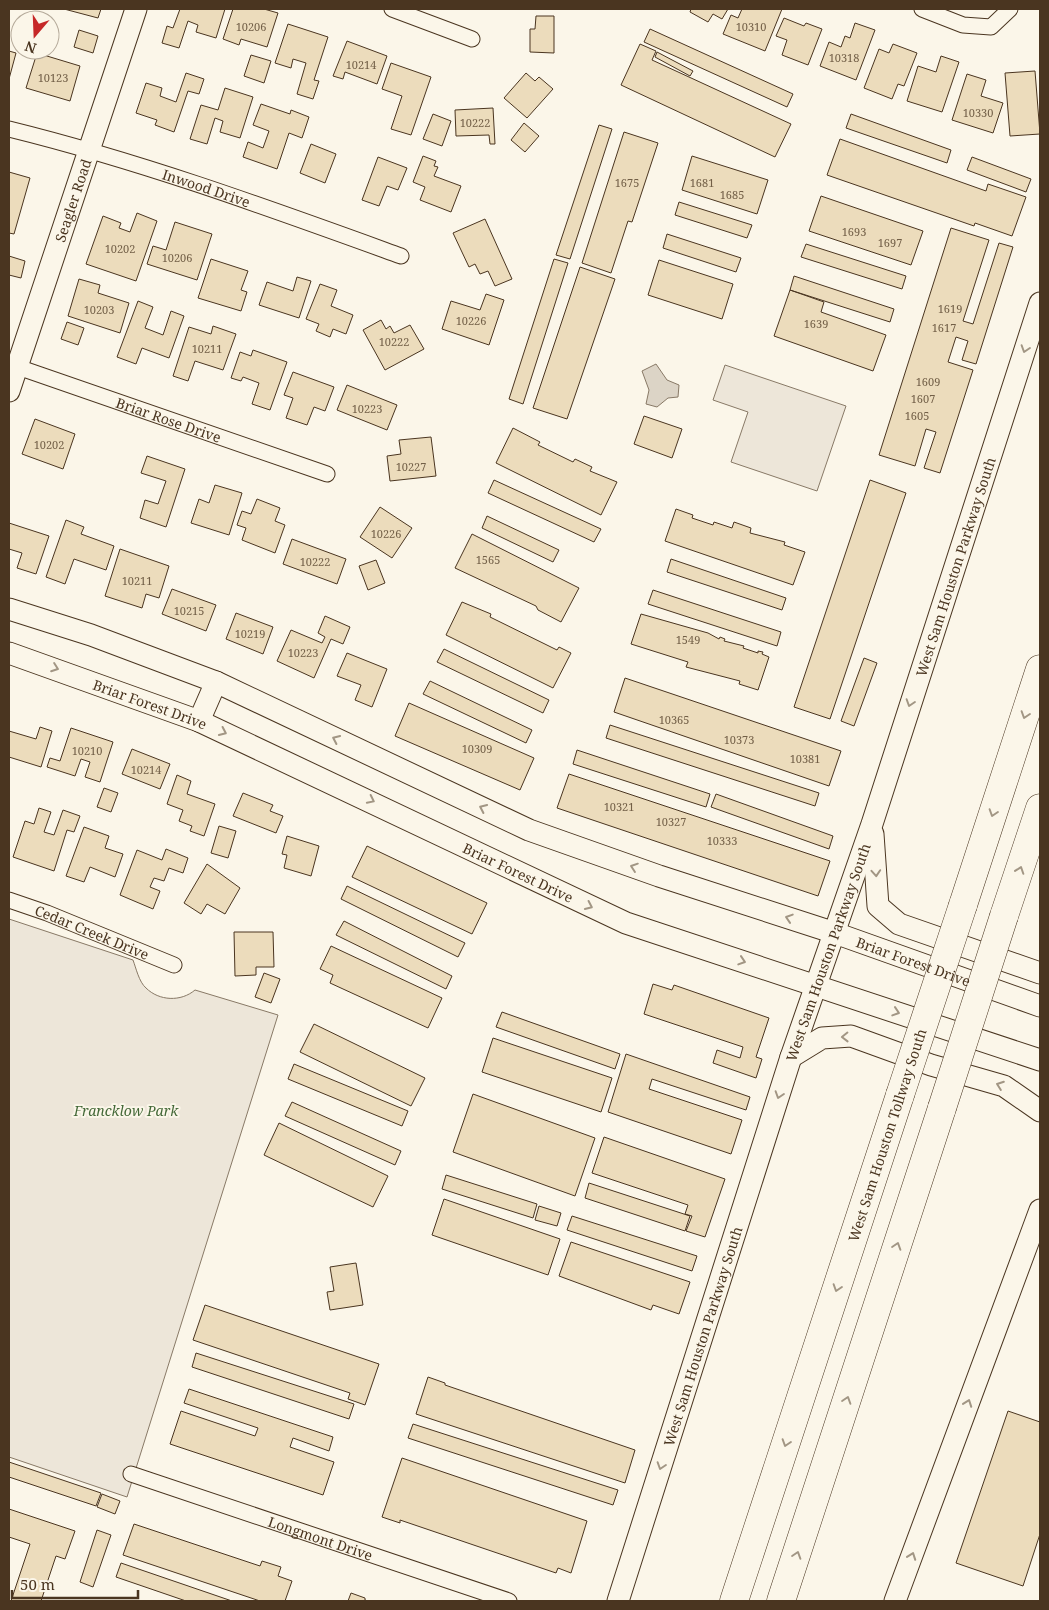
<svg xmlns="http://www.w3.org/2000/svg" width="1049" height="1610" viewBox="0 0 1049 1610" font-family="'Noto Serif',serif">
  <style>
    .green { fill: #ede6d9; stroke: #887966 }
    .water { fill: #dcd4c6; stroke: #887966 }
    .building { fill: #ecdcbc; stroke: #4a3520 }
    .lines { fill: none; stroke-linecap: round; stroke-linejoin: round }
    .street-casing { stroke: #4a3520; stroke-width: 17 }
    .secondary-casing { stroke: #4a3520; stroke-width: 23 }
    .highway-casing { stroke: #4a3520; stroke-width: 29 }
    .street { stroke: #fbf6e9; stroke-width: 15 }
    .secondary { stroke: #fbf6e9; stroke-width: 21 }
    .highway { stroke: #fbf6e9; stroke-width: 28 }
    .highway-bridge-casing { stroke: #4a3520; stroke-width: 29; stroke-linecap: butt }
    .highway-bridge { stroke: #fbf6e9; stroke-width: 28 }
    .oneway { stroke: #a29684 }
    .labels { text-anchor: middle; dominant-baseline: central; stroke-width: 4; stroke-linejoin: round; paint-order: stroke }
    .number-label { font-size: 11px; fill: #725f47 }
    .street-label { font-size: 14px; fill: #4a3520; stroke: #fbf6e9 }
    .park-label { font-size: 14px; font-style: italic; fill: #436837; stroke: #fbf6e9 }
  </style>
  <rect width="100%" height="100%" fill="#fbf6e9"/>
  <!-- green -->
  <path class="green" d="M725,365L846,406L817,491L731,462L748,412L713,400Z
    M9,919L133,960C136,968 139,982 146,988C159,1001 181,1002 195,990L278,1015L127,1497L9,1457Z"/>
  <!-- water -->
  <path class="water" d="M656,364L667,380L679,385L678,397L668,398L657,407L646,404L649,390L642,371Z"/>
  <!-- building -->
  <path class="building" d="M64,9H101L98,18Z
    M180,9H225L216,38L196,32L198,25L188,21L179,48L162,43L167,26L173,28Z
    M233,9H264L278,13L267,47L241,39L239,45L223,39Z
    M691,9H728L722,19L713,14L708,22L690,12Z
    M742,9H782L765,51L723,34L731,15L738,18Z
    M536,16H554V53L530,52V29H535Z
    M784,18L804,26L806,23L822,29L808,65L782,55L787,40L776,36Z
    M855,23L875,30L856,80L820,66L829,42L841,47L845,36L850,38Z
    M288,24L328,37L314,80L319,81L313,99L297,94L306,63L293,59L291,68L275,63Z
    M650,29L793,94L787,107L644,42Z
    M79,30L98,36L93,53L74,47Z
    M347,41L387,56L377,84L345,72L343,79L333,76Z
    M640,44L656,51L652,60L791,124L775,157L621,85Z
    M893,44L917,53L904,86L898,84L892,99L864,88L879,49L889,53Z
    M9,51L16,53L9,79Z
    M657,52L693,71L690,76L655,57Z
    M37,53L80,66L70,101L26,88Z
    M251,55L271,61L264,83L244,76Z
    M941,56L959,62L942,112L907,101L918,66L936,72Z
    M391,63L431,77L411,135L391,129L402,96L382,89Z
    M1035,71L1040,134L1010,136L1005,73Z
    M186,73L204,79L199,94L188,91L174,132L155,125L157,120L136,113L146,83L162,88L160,96L176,102Z
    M526,73L535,81L539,77L553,89L527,118L504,98Z
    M967,74L986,80L981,96L1003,103L993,133L952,120Z
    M225,88L253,97L240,138L220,132L223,121L215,118L207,144L190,139L201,105L218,110Z
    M261,104L290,114L291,110L309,117L302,138L289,133L277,169L243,157L248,142L263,148L269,131L253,125Z
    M493,108L495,144H490L489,135L456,136L455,110Z
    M433,114L451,121L442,146L423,139Z
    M851,114L951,150L947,163L846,128Z
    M524,123L539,136L525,152L511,140Z
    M599,125L612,129L570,259L556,255Z
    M624,132L658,143L632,222L628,221L611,273L582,263Z
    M840,139L986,191L988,184L1026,197L1012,236L975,223L974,226L827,175Z
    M311,144L336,154L325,183L300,173Z
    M423,156L436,161L434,166L438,167L434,176L461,186L451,212L420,200L425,187L413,182Z
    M692,156L768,180L757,214L682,190Z
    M378,157L407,168L398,190L387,186L379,206L362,200Z
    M972,157L1031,179L1026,192L967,170Z
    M9,172L30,178L14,234L9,233Z
    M821,196L923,231L911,265L809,231Z
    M679,202L752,225L747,238L675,215Z
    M137,213L157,221L136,281L86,264L103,216L121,223L119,228L130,232Z
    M485,219L512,279L495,286L488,271L480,274L475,264L469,267L453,233Z
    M175,222L212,234L197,280L147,264L153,246L166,250Z
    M951,228L989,240L963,321L973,324L999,243L1013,247L976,364L962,360L968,341L956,337L948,362L973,370L940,473L924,468L936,432L926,429L915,466L879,455Z
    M667,234L741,258L736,272L663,248Z
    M806,244L906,276L902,289L801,257Z
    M9,256L25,261L21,278L9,275Z
    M211,259L248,271L241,290L247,292L241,311L198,298Z
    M554,259L568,263L523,404L509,399Z
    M659,260L733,284L722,319L648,295Z
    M580,267L615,279L567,419L533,408Z
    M794,276L894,309L890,322L790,290Z
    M297,277L311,281L299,318L259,305L267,282L293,291Z
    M79,279L100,285L98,293L129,303L120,333L68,316Z
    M320,284L337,290L331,306L353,315L346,334L333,329L330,337L316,331L319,324L306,319Z
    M790,290L824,302L821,312L886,335L873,371L774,336Z
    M486,294L504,300L489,345L442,329L451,301L480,310Z
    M138,301L153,307L145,328L163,335L171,311L184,316L169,358L142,348L136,364L117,357Z
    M381,320L386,329L390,326L394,333L410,325L424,349L385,370L363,330Z
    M67,322L84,328L78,345L61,339Z
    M213,326L236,334L223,370L195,361L188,381L173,376L189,327L211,334Z
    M253,350L287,362L270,410L252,404L259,383L243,377L241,381L231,378L240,352L251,356Z
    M293,372L334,387L325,411L314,407L307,425L286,418L293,398L284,395Z
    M347,385L397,405L387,430L337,410Z
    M644,416L682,429L672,458L634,444Z
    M35,419L75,434L63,469L22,454Z
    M513,428L540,442L538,445L573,462L575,459L592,467L590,471L617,482L601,515L496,463Z
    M431,437L436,476L390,481L387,456L401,454L399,440Z
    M147,456L185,469L166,527L140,518L145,500L158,504L166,481L141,473Z
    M494,480L601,529L594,542L488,493Z
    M870,480L906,493L830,719L794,707Z
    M215,485L242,493L229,535L191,523L199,499L209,503Z
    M257,499L280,508L275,521L285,525L275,553L242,540L246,528L237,525L242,511L251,514Z
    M380,507L412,528L392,558L360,537Z
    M676,509L693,515L692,518L713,525L714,522L732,528L734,522L751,528L750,533L785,542L784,545L805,552L793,585L665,541Z
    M487,516L559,550L553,562L482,528Z
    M66,520L84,527L81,534L114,546L106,570L74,559L65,584L46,577Z
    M9,523L49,536L36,574L17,568L22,553L9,549Z
    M472,534L579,588L561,622L538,610L536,606L455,568Z
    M292,539L346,559L337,584L283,564Z
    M120,549L169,566L159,598L146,594L142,608L105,596Z
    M671,559L786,598L782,610L667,572Z
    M376,560L385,583L368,590L359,566Z
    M172,589L216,605L206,631L162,614Z
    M653,590L781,632L777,646L648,604Z
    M462,602L491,614L490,617L557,650L559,647L571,653L553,688L446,635Z
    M236,613L273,627L263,654L226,639Z
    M641,614L708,633L719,639L720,637L725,639L724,641L744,646L743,648L758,653V651L763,652L762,654L769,657L758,690L739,684L740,681L686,667L688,662L631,644Z
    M325,616L350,627L343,644L331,639L314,678L277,661L291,630L322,643L325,637L318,633Z
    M444,649L549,700L543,713L437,662Z
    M347,653L387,669L372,707L355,700L361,685L337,676Z
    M864,658L877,663L854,726L841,721Z
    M625,678L841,751L829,786L614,712Z
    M430,681L532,730L526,743L423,694Z
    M409,703L534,758L520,790L395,736Z
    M610,725L819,793L815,806L606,738Z
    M40,727L52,731L41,767L9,757V731L36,739Z
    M71,728L113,742L100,782L85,777L90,762L81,759L75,776L47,767L50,758L60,761Z
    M132,749L170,764L160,789L122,774Z
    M577,750L710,794L706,807L573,764Z
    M569,774L830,861L818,896L557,808Z
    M177,775L191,781L187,794L215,804L204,836L190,831L192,826L179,821L183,810L167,804Z
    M104,788L118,793L111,812L97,807Z
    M243,793L273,805L270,811L283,816L276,833L233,816Z
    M716,794L833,836L829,849L711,807Z
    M39,808L51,812L44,832L54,835L63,810L80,816L74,832L67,830L54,871L13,857L25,821L34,824Z
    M219,826L236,831L228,858L211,853Z
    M84,827L109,836L105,848L123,854L115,877L90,867L84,882L66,876Z
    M287,836L319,846L311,876L284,868L287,855L282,854Z
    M367,846L487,903L472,934L352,877Z
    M166,849L188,858L183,873L169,868L164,881L154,878L150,887L160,891L153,909L120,895L137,850L162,860Z
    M207,864L240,888L225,914L207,904L201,914L184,903Z
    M347,886L465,943L458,957L341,899Z
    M344,921L452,976L446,989L336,935Z
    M234,932H273L274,967H256V975L235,976Z
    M331,946L442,998L428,1028L330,983L333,975L320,969Z
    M264,973L280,979L271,1003L255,997Z
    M653,984L672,990L674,985L769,1018L756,1057L762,1059L756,1078L713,1063L717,1050L740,1058L743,1047L644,1014Z
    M502,1012L620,1054L615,1069L496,1027Z
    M314,1024L425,1078L411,1106L300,1052Z
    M493,1038L612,1078L601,1112L482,1072Z
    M626,1054L750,1097L746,1110L652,1079L649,1089L742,1120L731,1154L608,1112Z
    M294,1064L408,1111L402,1126L288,1079Z
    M473,1094L595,1138L575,1196L453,1152Z
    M292,1102L401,1151L395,1165L285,1116Z
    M279,1123L388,1176L373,1207L264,1155Z
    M604,1137L725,1179L705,1237L686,1231L692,1216L685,1214L688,1205L592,1173Z
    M446,1175L537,1204L533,1218L442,1189Z
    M589,1183L690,1216L685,1231L585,1198Z
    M444,1199L560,1239L548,1275L432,1235Z
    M539,1206L561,1213L557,1226L535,1220Z
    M572,1216L697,1256L692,1271L567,1230Z
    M571,1242L690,1282L679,1314L653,1305L651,1310L559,1276Z
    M356,1263L363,1305L330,1310L327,1292L334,1291L330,1267Z
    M205,1305L379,1364L365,1405L348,1399L350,1393L193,1340Z
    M196,1353L354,1404L349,1419L192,1367Z
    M428,1377L445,1383V1385L635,1450L625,1483L416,1414Z
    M189,1389L333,1437L329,1451L293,1438L290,1447L334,1462L323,1495L170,1444L181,1411L255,1436L258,1428L184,1403Z
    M1008,1411L1040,1422V1534L1023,1586L956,1563Z
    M413,1424L618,1490L613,1505L408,1438Z
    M402,1458L587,1521L571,1573L558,1568L556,1573L400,1520V1523L382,1517Z
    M9,1462L101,1493L96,1506L9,1477Z
    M102,1494L120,1501L115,1514L97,1507Z
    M9,1509L75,1531L65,1559L56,1556L41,1601H11L30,1544L9,1537Z
    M134,1524L260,1566L262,1561L281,1567L278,1576L292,1581L285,1601H260L123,1555Z
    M97,1530L111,1535L93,1587L80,1582Z
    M121,1563L232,1601H186L116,1577Z
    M351,1593L365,1598V1600L368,1601H348Z"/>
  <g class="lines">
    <!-- street casing -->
    <g class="street-casing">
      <g id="street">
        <path d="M392,9L472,39"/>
        <path d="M922,9L963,25L991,27L1010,9"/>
        <path id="s1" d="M9,129C143,162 271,209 401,256"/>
        <path id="s2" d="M9,364L327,474"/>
        <path id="s3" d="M9,900L47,913L174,965"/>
        <path id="s4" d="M131,1474L509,1601"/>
      </g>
    </g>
    <!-- secondary casing -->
    <g class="secondary-casing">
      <g id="secondary">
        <path id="s5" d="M9,391L136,9"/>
        <path id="s6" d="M9,609L91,635L216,682L529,830L659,876L835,933L1040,1006"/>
        <path id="s7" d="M9,653L199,721L626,923L1040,1060"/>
        <path d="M199,721L216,682"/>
        <path d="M873,834L878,906L899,924L1040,973"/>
        <path d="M791,1057L822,1038L851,1036L931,1065L1004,1086L1040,1111"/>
        <path id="s8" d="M618,1601L791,1057L872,824L1040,303"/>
        <path d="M895,1601L1040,1210"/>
      </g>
    </g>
    <!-- highway casing -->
    <g class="highway-casing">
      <path id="highway" d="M963,905L1040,669
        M1004,916L1040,808
        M734,1601L900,1095
        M781,1601L942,1108"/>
    </g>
    <!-- street -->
    <use href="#street" class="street"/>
    <!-- secondary -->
    <use href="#secondary" class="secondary"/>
    <!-- highway -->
    <use href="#highway" class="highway"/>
    <!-- highway-bridge casing -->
    <g class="highway-bridge-casing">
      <path id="highway-bridge" d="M900,1095L963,905
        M942,1108L1004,916"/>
    </g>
    <!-- highway-bridge -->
    <use href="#highway-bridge" class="highway-bridge"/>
  </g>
  <!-- one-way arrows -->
  <defs><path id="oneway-chevron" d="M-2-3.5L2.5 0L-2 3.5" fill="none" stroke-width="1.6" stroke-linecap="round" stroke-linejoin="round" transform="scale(1.25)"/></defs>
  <g class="oneway">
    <use href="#oneway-chevron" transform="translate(1025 349) rotate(108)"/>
    <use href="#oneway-chevron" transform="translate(55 668) rotate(20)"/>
    <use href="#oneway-chevron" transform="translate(910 703) rotate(108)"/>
    <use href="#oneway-chevron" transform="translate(1025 715) rotate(108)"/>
    <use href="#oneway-chevron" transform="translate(223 732) rotate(25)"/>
    <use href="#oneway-chevron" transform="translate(336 739) rotate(-155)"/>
    <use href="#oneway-chevron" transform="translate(371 800) rotate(26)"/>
    <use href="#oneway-chevron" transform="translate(483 808) rotate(-155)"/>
    <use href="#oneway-chevron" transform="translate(993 813) rotate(108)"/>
    <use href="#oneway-chevron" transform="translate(634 867) rotate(-161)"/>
    <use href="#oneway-chevron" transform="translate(1020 870) rotate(-71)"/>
    <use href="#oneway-chevron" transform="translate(876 873) rotate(86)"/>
    <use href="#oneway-chevron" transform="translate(589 906) rotate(25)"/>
    <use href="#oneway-chevron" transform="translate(789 918) rotate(-162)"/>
    <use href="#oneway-chevron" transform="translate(742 961) rotate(18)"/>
    <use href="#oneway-chevron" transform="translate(896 1012) rotate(18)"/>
    <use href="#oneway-chevron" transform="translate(845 1037) rotate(179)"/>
    <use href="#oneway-chevron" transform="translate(1000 1085) rotate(-160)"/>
    <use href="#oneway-chevron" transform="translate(779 1095) rotate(108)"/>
    <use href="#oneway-chevron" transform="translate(897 1246) rotate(-72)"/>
    <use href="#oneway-chevron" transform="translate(837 1288) rotate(108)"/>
    <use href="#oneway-chevron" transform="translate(847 1400) rotate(-72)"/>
    <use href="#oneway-chevron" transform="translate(968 1403) rotate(-70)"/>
    <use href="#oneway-chevron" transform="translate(786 1443) rotate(108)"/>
    <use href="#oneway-chevron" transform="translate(661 1466) rotate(108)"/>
    <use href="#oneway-chevron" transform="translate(797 1555) rotate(-72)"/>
    <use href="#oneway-chevron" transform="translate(912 1556) rotate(-70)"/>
  </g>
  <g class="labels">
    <!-- number labels -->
    <g class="number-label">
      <text x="251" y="26">10206</text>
      <text x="751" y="26">10310</text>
      <text x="844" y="57">10318</text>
      <text x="361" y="64">10214</text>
      <text x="53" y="77">10123</text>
      <text x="978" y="112">10330</text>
      <text x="475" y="122">10222</text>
      <text x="627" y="182">1675</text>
      <text x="702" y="182">1681</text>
      <text x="732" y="194">1685</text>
      <text x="854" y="231">1693</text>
      <text x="890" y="242">1697</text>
      <text x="120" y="248">10202</text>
      <text x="177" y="257">10206</text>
      <text x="950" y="308">1619</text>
      <text x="99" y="309">10203</text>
      <text x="471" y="320">10226</text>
      <text x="816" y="323">1639</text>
      <text x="944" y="327">1617</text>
      <text x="394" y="341">10222</text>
      <text x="207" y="348">10211</text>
      <text x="928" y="381">1609</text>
      <text x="923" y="398">1607</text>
      <text x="367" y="408">10223</text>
      <text x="917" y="415">1605</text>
      <text x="49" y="444">10202</text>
      <text x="411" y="466">10227</text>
      <text x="386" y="533">10226</text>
      <text x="488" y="559">1565</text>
      <text x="315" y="561">10222</text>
      <text x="137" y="580">10211</text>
      <text x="189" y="610">10215</text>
      <text x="250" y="633">10219</text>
      <text x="688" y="639">1549</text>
      <text x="303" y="652">10223</text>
      <text x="674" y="719">10365</text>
      <text x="739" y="739">10373</text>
      <text x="477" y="748">10309</text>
      <text x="87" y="750">10210</text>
      <text x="805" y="758">10381</text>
      <text x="146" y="769">10214</text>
      <text x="619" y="806">10321</text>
      <text x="671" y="821">10327</text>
      <text x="722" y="840">10333</text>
    </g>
    <!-- street labels -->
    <g class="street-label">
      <text stroke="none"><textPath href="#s1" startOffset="206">Inwood Drive</textPath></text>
      <text stroke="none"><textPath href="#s5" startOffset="201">Seagler Road</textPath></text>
      <text stroke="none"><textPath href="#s2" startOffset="169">Briar Rose Drive</textPath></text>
      <text stroke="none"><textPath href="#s8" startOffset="1088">West Sam Houston Parkway South</textPath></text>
      <text stroke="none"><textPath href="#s7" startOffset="150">Briar Forest Drive</textPath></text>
      <text stroke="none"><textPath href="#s7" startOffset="555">Briar Forest Drive</textPath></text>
      <text stroke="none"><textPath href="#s3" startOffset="89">Cedar Creek Drive</textPath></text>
      <text stroke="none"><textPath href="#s8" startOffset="682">West Sam Houston Parkway South</textPath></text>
      <text stroke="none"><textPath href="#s6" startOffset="972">Briar Forest Drive</textPath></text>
      <text transform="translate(887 1135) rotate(-72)">West Sam Houston Tollway South</text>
      <text stroke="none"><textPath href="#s8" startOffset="278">West Sam Houston Parkway South</textPath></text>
      <text stroke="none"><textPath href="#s4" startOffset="200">Longmont Drive</textPath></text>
    </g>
    <!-- park labels -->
    <g class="park-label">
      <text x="126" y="1110">Francklow Park</text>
    </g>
  </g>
  <!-- border -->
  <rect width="1049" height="1610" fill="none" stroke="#4a3520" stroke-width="20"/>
  <!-- north arrow -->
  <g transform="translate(35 35) rotate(199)"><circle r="24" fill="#fbf6e9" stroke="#b4a999"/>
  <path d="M0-4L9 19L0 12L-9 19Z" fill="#c62828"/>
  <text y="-8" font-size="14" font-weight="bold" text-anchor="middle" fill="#4a3520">N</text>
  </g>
  <!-- scale -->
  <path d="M12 1590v8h126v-8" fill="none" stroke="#4a3520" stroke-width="2.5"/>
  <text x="20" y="1590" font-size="15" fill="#4a3520" stroke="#fbf6e9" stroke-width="4" paint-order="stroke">50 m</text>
</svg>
